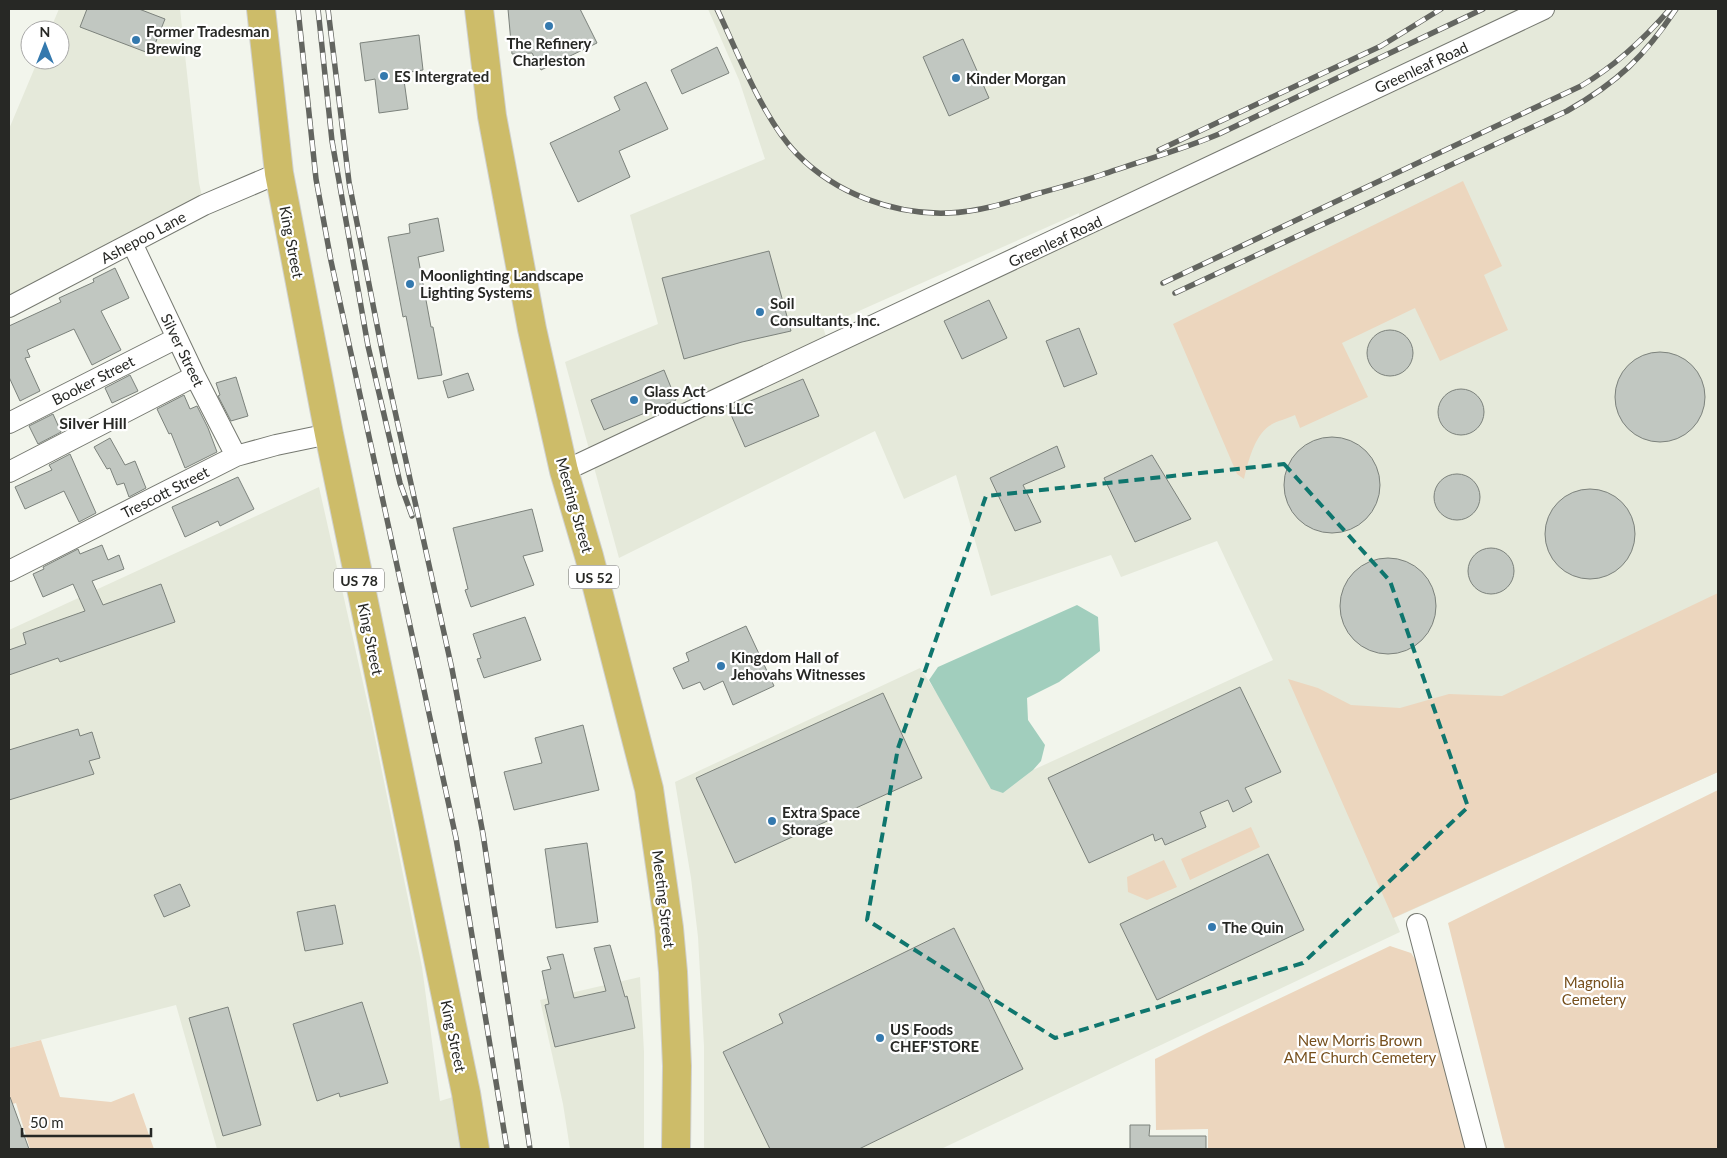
<svg xmlns="http://www.w3.org/2000/svg" width="1727" height="1158" viewBox="0 0 1727 1158" font-family="Lato,sans-serif">
  <style>
    .built { fill: #e5e9da; fill-rule: evenodd }
    .green { fill: #ecd6be }
    .water { fill: #a1cebd }
    .building { fill: #c1c7c1; stroke: #7c827c }
    .lines { fill: none; stroke-linecap: round; stroke-linejoin: round }
    .minor-casing { stroke: #757870; stroke-width: 22 }
    .primary-casing { stroke: #cfd0cf; stroke-width: 30 }
    .minor { stroke: #fff; stroke-width: 20 }
    .primary { stroke: #cdbc69; stroke-width: 28 }
    .rail-casing { stroke: #636560; stroke-width: 5.5 }
    .rail { stroke: #fff; stroke-width: 4; stroke-dasharray: 11; stroke-linecap: butt }
    .marked { fill: none; stroke: #0f766e; stroke-width: 4; stroke-dasharray: 10 6; stroke-linejoin: round }
    .poi-dot { fill: #3479ae; stroke: #fff; stroke-width: 2 }
    .labels { text-anchor: middle; dominant-baseline: central; stroke-width: 4.5; stroke-linejoin: round; paint-order: stroke }
    .shield { fill: #fff; stroke: #686866; stroke-width: 1 }
    .shield-label { font-size: 14px; font-weight: bold; fill: #272825 }
    .poi-label { font-size: 15px; font-weight: bold; fill: #272825; stroke: #fff; text-anchor: start }
    .street-label { font-size: 15px; fill: #272825; stroke: #fff }
    .park-label { font-size: 15px; fill: #764f1c; stroke: #fff }
    .neighbourhood-label { font-size: 16px; font-weight: bold; fill: #272825; stroke: #fff }
  </style>
  <rect width="100%" height="100%" fill="#f2f5ec"/>
  <!-- built -->
  <path class="built" d="M59,9H180L199,183L204,205L9,308V129L38,60H60V30H50Z
    M708,9H1718V772L1394,918L1400,932L941,1149H704V1046L698,937L691,878L675,782L920,668L1003,793L1033,770L1273,660L1217,541L1121,577L1111,555L991,596L956,475L904,499L875,431L619,558L565,362L658,324L630,215L765,159L739,80ZM1079,213L1080,236L829,346L823,327Z
    M319,487L372,723L422,967L440,1101L466,1093L475,1149H217L176,1005L9,1048V630Z
    M640,977L644,1052V1149H570L563,1104L540,1000Z"/>
  <!-- green -->
  <path class="green" d="M1463,181L1502,266L1484,275L1508,330L1440,361L1415,308L1342,343L1368,397L1300,428L1295,415C1287,419 1276,421 1269,426C1254,437 1248,462 1244,479L1237,474L1173,324Z
    M1718,593V772L1393,918L1288,679L1318,688L1351,705L1400,708L1449,694L1502,696Z
    M1718,790V1149H1505L1448,923Z
    M1251,827L1260,847L1190,880L1181,859Z
    M1164,860L1177,887L1147,900L1128,892L1127,877Z
    M1390,946L1411,953L1419,965L1466,1149H1208V1129L1156,1130L1155,1059L1207,1033Z
    M41,1040L60,1097L111,1102L134,1093L154,1149H30L16,1103L9,1105V1048Z"/>
  <!-- water -->
  <path class="water" d="M1077,605L1098,617L1100,651L1059,682L1027,698L1028,720L1045,745L1041,761L1033,770L1003,793L991,789L929,680L938,667Z"/>
  <!-- building -->
  <path class="building" d="M87,9H139L165,19L151,54L80,27Z
    M508,9H580L597,43L541,70L532,53L512,54Z
    M419,35L423,70L403,73L408,109L379,113L375,79L365,81L360,43Z
    M963,39L989,98L949,116L923,57Z
    M717,47L729,73L682,94L671,70Z
    M646,82L668,129L619,151L630,177L578,202L550,143L620,110L614,97Z
    M438,218L444,251L418,257L431,327H433L442,375L418,379L406,316L403,317L388,237L410,233L409,224Z
    M769,251L791,331L742,342L684,359L662,278Z
    M115,268L129,298L101,311L121,350L92,365L74,329L27,350L30,357L25,358L40,391L20,401L9,377V326L61,302L59,298L94,282L93,279Z
    M989,300L1007,338L962,359L944,321Z
    M1079,328L1097,374L1064,387L1046,341Z
    M1367 353a23 23 0 1 1 46 0a23 23 0 1 1-46 0Z
    M1615 397a45 45 0 1 1 90 0a45 45 0 1 1-90 0Z
    M664,370L676,400L604,430L591,400Z
    M468,373L474,390L448,398L443,381Z
    M130,375L138,391L112,403L105,388Z
    M236,377L248,416L231,421L218,396L220,395L216,383Z
    M803,379L819,416L745,447L729,410Z
    M1438 412a23 23 0 1 1 46 0a23 23 0 1 1-46 0Z
    M184,395L190,409L197,406L208,428L217,452L185,468L171,433L169,434L157,409Z
    M53,414L61,432L38,444L29,426Z
    M1284 485a48 48 0 1 1 96 0a48 48 0 1 1-96 0Z
    M110,438L125,465L135,461L146,488L129,497L124,483L117,485L110,468L107,469L94,447Z
    M1057,446L1065,467L1023,485L1041,522L1015,531L990,478Z
    M70,454L96,513L79,522L64,491L25,509L15,487L52,470L49,465Z
    M1152,455L1191,519L1135,542L1104,478Z
    M1434 497a23 23 0 1 1 46 0a23 23 0 1 1-46 0Z
    M238,477L254,509L220,526L218,521L185,537L172,507Z
    M1545 534a45 45 0 1 1 90 0a45 45 0 1 1-90 0Z
    M532,509L543,551L523,556L534,585L471,607L465,590L468,589L453,528Z
    M102,545L108,560L119,555L124,569L92,581L103,605L161,584L175,622L60,662L58,658L9,675V650L26,644L23,633L85,611L73,584L43,597L33,574L44,569L43,567L78,549L80,554Z
    M1468 571a23 23 0 1 1 46 0a23 23 0 1 1-46 0Z
    M1340 606a48 48 0 1 1 96 0a48 48 0 1 1-96 0Z
    M525,617L541,660L484,678L477,659L481,658L473,634Z
    M746,626L774,686L733,705L723,681L704,690L700,682L683,689L673,668L689,661L686,653Z
    M1240,687L1281,772L1245,788L1252,802L1233,812L1228,800L1200,812L1206,827L1165,845L1162,838L1155,841L1153,834L1089,863L1048,778Z
    M883,693L922,778L735,863L696,778Z
    M583,725L599,790L514,810L504,772L542,763L535,738Z
    M78,729L80,736L92,732L100,758L89,761L94,774L9,800V750Z
    M587,843L598,922L556,928L545,849Z
    M1268,854L1304,930L1157,1000L1120,924Z
    M180,884L190,906L164,917L154,895Z
    M335,905L343,944L305,951L297,912Z
    M954,928L1023,1069L859,1149H770L723,1052L783,1023L779,1014Z
    M610,945L625,997L627,996L635,1028L555,1047L545,1005L549,1004L542,971L551,969L547,957L563,954L574,998L606,991L594,948Z
    M362,1002L388,1083L340,1097L339,1093L317,1101L293,1024Z
    M228,1007L261,1125L223,1136L189,1018Z
    M9,1097H10L29,1149H9Z
    M1130,1125H1150L1149,1136H1206V1149H1130Z"/>
  <g class="lines">
    <!-- minor casing -->
    <g class="minor-casing">
      <path id="minor" d="M132,243L195,376L236,456
        M9,307L204,205L279,173
        M9,423L177,338
        M564,471L1544,9
        M9,472L195,376
        M9,571L236,456L276,445L329,434
        M1417,924L1476,1149"/>
    </g>
    <!-- primary casing -->
    <g class="primary-casing">
      <path id="primary" d="M261,9L279,173L329,434L466,1093L475,1149
        M479,9L492,116L532,329L564,471L589,556L649,789L669,928L673,972L677,1066L676,1149"/>
    </g>
    <!-- minor -->
    <use href="#minor" class="minor"/>
    <!-- primary -->
    <use href="#primary" class="primary"/>
    <!-- rail casing -->
    <g class="rail-casing">
      <path id="rail" d="M298,9L316,179L331,261L456,838L507,1149
        M318,9L332,141L368,346L400,483L412,516
        M328,9L349,182L385,366L452,669L483,834L530,1149
        M717,9C738,53 763,119 797,154C835,193 893,215 948,213C978,212 1007,203 1036,194C1058,188 1080,182 1101,175C1141,161 1181,150 1219,134L1483,9
        M1159,150L1381,46L1441,9
        M1163,283L1581,86C1615,66 1644,39 1670,9
        M1175,293L1567,111C1618,82 1644,57 1676,9"/>
    </g>
    <!-- rail -->
    <use href="#rail" class="rail"/>
  </g>
  <!-- marked area -->
  <path class="marked" d="M1284,464L1390,581L1468,807L1303,963L1055,1038L867,920L898,748L986,496Z"/>
  <!-- markers -->
  <g class="poi-dot">
    <circle cx="549" cy="26" r="5"/>
    <circle cx="136" cy="40" r="5"/>
    <circle cx="384" cy="76" r="5"/>
    <circle cx="956" cy="78" r="5"/>
    <circle cx="410" cy="284" r="5"/>
    <circle cx="760" cy="312" r="5"/>
    <circle cx="634" cy="400" r="5"/>
    <circle cx="721" cy="666" r="5"/>
    <circle cx="772" cy="821" r="5"/>
    <circle cx="1212" cy="927" r="5"/>
    <circle cx="880" cy="1038" r="5"/>
  </g>
  <g class="labels">
    <!-- shield labels -->
    <g class="shield">
      <rect x="569" y="565.5" width="50" height="23" rx="4"/>
      <rect x="334" y="568.5" width="50" height="23" rx="4"/>
    </g>
    <g class="shield-label">
      <text x="594" y="577">US 52</text>
      <text x="359" y="580">US 78</text>
    </g>
    <!-- poi labels -->
    <g class="poi-label">
      <text x="146" y="31">Former Tradesman<tspan x="146" dy="17">Brewing</tspan></text>
      <text x="549" y="43" text-anchor="middle">The Refinery<tspan x="549" dy="17">Charleston</tspan></text>
      <text x="394" y="76">ES Intergrated</text>
      <text x="966" y="78">Kinder Morgan</text>
      <text x="420" y="275">Moonlighting Landscape<tspan x="420" dy="17">Lighting Systems</tspan></text>
      <text x="770" y="303">Soil<tspan x="770" dy="17">Consultants, Inc.</tspan></text>
      <text x="644" y="391">Glass Act<tspan x="644" dy="17">Productions LLC</tspan></text>
      <text x="731" y="657">Kingdom Hall of<tspan x="731" dy="17">Jehovahs Witnesses</tspan></text>
      <text x="782" y="812">Extra Space<tspan x="782" dy="17">Storage</tspan></text>
      <text x="1222" y="927">The Quin</text>
      <text x="890" y="1029">US Foods<tspan x="890" dy="17">CHEF'STORE</tspan></text>
    </g>
    <!-- street labels -->
    <g class="street-label">
      <text transform="translate(1421 67) rotate(-25)">Greenleaf Road</text>
      <text transform="translate(143 237) rotate(-28)">Ashepoo Lane</text>
      <text transform="translate(1055 241) rotate(-25)">Greenleaf Road</text>
      <text transform="translate(292 242) rotate(79)">King Street</text>
      <text transform="translate(183 350) rotate(64)">Silver Street</text>
      <text transform="translate(93 380) rotate(-27)">Booker Street</text>
      <text transform="translate(165 492) rotate(-27)">Trescott Street</text>
      <text transform="translate(575 505) rotate(74)">Meeting Street</text>
      <text transform="translate(371 639) rotate(78)">King Street</text>
      <text transform="translate(664 899) rotate(83)">Meeting Street</text>
      <text transform="translate(454 1036) rotate(78)">King Street</text>
    </g>
    <!-- park labels -->
    <g class="park-label">
      <text x="1594" y="982">Magnolia<tspan x="1594" dy="17">Cemetery</tspan></text>
      <text x="1360" y="1040">New Morris Brown<tspan x="1360" dy="17">AME Church Cemetery</tspan></text>
    </g>
    <!-- neighbourhood labels -->
    <g class="neighbourhood-label">
      <text x="93" y="422">Silver Hill</text>
    </g>
  </g>
  <!-- border -->
  <rect width="1727" height="1158" fill="none" stroke="#272825" stroke-width="20"/>
  <!-- north arrow -->
  <g transform="translate(45 45)"><circle r="24" fill="#ffffff" stroke="#a9a9a8"/>
  <path d="M0-4L9 19L0 12L-9 19Z" fill="#3479ae"/>
  <text y="-8" font-size="14" font-weight="bold" text-anchor="middle" fill="#272825">N</text>
  </g>
  <!-- scale -->
  <path d="M22 1128v8h129v-8" fill="none" stroke="#272825" stroke-width="2.5"/>
  <text x="30" y="1128" font-size="15" fill="#272825" stroke="#ffffff" stroke-width="4" paint-order="stroke">50 m</text>
</svg>
